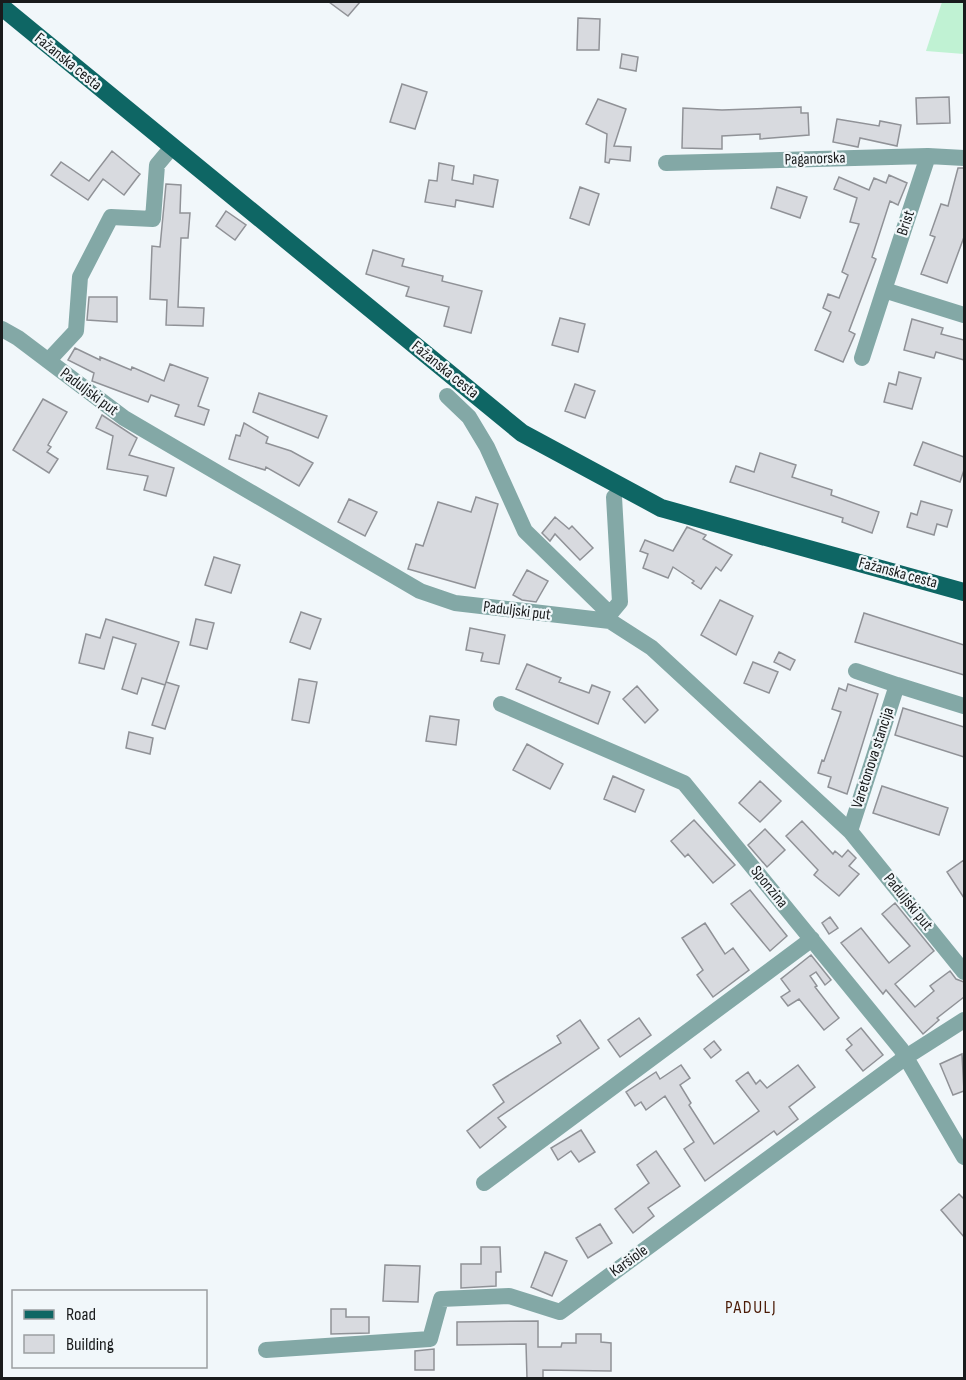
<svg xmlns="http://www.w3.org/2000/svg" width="966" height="1380" viewBox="0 0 966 1380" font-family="'Sofia Sans Condensed',sans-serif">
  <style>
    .green { fill: #c0f2d3 }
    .building { fill: #d8dadf; stroke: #909297; stroke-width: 1.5 }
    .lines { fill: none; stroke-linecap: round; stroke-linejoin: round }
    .minor { stroke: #83a8a6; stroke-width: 16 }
    .major { stroke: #0e6664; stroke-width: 18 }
    .labels { text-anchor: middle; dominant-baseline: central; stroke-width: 4.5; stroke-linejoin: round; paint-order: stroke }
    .street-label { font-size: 16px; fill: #191b1c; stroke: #f1f7fa }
    .neighbourhood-label { font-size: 18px; letter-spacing: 1.5px; fill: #4a1a05; stroke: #f1f7fa }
  </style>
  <rect width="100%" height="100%" fill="#f1f7fa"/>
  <!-- green -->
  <path class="green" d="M942,2H964V54L926,51Z"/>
  <!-- building -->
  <path class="building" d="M329,2H360L348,16Z
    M578,18L600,19L599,50H577Z
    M622,54L638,57L636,71L620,68Z
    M402,84L427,92L415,129L390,122Z
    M949,97L950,123L917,124L916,98Z
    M598,99L626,109L614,146L631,147L630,161L610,159L609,163L605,162L607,134L586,124Z
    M801,107V113H808L809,135L760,139V134L722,136V149L682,148L683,108L722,110Z
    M837,119L879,126L880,121L901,125L897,146L860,138L858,147L833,142Z
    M112,151L140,174L124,195L103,179L88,200L51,175L61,162L89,181Z
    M439,163L454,166L452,180L473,184L474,175L498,180L493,207L456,200L455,207L425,202L429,180L437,181Z
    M958,168H964V237L947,283L921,274L935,237L930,235L941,204L948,206Z
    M889,175L907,183L898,205L890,201L872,257L876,259L849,331L855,334L843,362L815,350L831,312L823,308L828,294L839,298L848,275L842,272L859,224L850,222L857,198L834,189L839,177L869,190L874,178L886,183Z
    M166,184L181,185L180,213H190L188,238H181L178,307L204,308L203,326L166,325L167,300L150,299L152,246L160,247Z
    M580,187L599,194L589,225L570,218Z
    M777,187L807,197L800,218L771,208Z
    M226,211L246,225L235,240L216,226Z
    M373,250L404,259L402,266L443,276L442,281L482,291L471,333L444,326L449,307L406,296L409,287L366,274Z
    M89,297H117V322L87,320Z
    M560,318L585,324L578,352L552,345Z
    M912,319L943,328L941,334L964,340V360L936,352L934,358L904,350Z
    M75,348L100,360V357L131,370L132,367L164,381L170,364L208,378L198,406L209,410L204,425L175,416L179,405L151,395L148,402L92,381L94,373L68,360Z
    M899,372L921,378L912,409L884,402L889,383L896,385Z
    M575,384L595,391L585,418L565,411Z
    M259,393L327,416L318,438L253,412Z
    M43,399L67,412L48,445L51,447L47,452L58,459L49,473L13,450Z
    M102,415L137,438L129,455L174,468L166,496L144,490L148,476L107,469L113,436L96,428Z
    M244,423L268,437L266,443L291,451L313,463L299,486L266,467L265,470L229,459L236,435L240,436Z
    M923,442L964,457V470L960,482L914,465Z
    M760,453L796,465L792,477L832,490L831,495L879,512L872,533L842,522L843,518L730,482L736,466L754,472Z
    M476,497L498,504L475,588L408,569L416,544L423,546L438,502L471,512Z
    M349,499L377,512L365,536L338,522Z
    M921,501L952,510L947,527L937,524L934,535L907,527L911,513L917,515Z
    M555,517L569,529L572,526L593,548L580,560L555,534L550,541L542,533Z
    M687,527L706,535L703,539L732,555L721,571L716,567L701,589L692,583L694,581L673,567L668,578L643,568L648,554L640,551L645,540L673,551Z
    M214,557L240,565L231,593L205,585Z
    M527,570L548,581L536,602L522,600L513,595Z
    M720,600L753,616L736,655L701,635Z
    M301,612L321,619L310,649L290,642Z
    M864,613L964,645V675L855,642Z
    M106,619L179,642L165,685L142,678L137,694L122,689L136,644L113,637L104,669L79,663L86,634L100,638Z
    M196,619L214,623L207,649L190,645Z
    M470,628L505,635L499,664L481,661L483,653L466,650Z
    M779,652L795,660L790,670L774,662Z
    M753,662L778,672L769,693L744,683Z
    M527,664L561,678L559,682L589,693L592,685L610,692L598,724L516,689Z
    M299,679L317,682L309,723L292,720Z
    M166,682L179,686L165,729L152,725Z
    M848,684L878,694L847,794L828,787L831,777L818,773L822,760L824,761L841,712L832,709L839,688L846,691Z
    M637,686L658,710L645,723L623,699Z
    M903,708L964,727V757L895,735Z
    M430,716L459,720L456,745L426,741Z
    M129,732L153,738L150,754L126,748Z
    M527,744L563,764L550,789L513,770Z
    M613,776L644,790L635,812L604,799Z
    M760,781L781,801L760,822L739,803Z
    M882,786L948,808L939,835L873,813Z
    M694,820L735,865L713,883L688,854L685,857L671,841Z
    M802,821L833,854L835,851L842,857L848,850L856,858L849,866L859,874L839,896L814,875L818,870L786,836Z
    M765,829L785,850L767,867L748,845Z
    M964,860V898L947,872Z
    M750,890L787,936L770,951L731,904Z
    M895,903L934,951L895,984L915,1007L934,991L930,986L950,971L956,979L964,982V997L937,1018L939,1020L923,1034L886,990L883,994L841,943L861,928L889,963L910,946L882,914Z
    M830,917L838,928L829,934L822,923Z
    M705,923L725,954L733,948L749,970L713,997L697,975L703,970L682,938Z
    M811,955L831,980L825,985L816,972L810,976L817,986L815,987L839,1018L824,1030L799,999L788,1006L781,997L790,991L781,979Z
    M639,1018L651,1035L620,1057L608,1040Z
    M580,1020L599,1048L498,1118L506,1127L480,1148L467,1131L504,1102L493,1085L561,1043L557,1036Z
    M861,1028L883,1055L863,1071L846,1050L852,1045L847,1039Z
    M714,1041L721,1050L711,1058L704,1049Z
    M962,1054L964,1091L953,1095L940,1064Z
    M681,1065L690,1078L680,1085L691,1103L689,1105L714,1144L759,1111L736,1081L748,1072L756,1084L760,1080L767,1088L798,1065L815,1087L789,1107L798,1119L777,1135L774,1131L705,1181L684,1149L694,1142L665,1096L646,1110L641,1102L635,1106L626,1092L656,1072L660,1079Z
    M581,1130L595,1152L579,1162L571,1151L558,1160L551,1148Z
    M656,1151L680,1186L648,1208L654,1216L633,1233L615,1209L649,1183L637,1165Z
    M959,1194L964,1199V1237L941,1210Z
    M600,1224L612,1243L588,1258L576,1238Z
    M481,1247H500L501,1272H496V1286L461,1288V1264H481Z
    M545,1252L567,1261L552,1296L531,1287Z
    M385,1265L420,1266L418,1302L383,1301Z
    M331,1309H346V1317H369V1333L331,1334Z
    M538,1321V1347H561L562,1343H576V1334H601V1342L611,1343V1371L543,1370V1378H527L526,1344L457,1345V1322Z
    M434,1349V1370H415V1351Z"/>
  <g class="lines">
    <!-- minor -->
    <path class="minor" d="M928,156L884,290L964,315
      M666,163L928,156L964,158
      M2,329L18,338L124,418L420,591L455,603L610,621L652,648L850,831L964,972
      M862,358L884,290
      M48,361L76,331L80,277L111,217L153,219L157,165L172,147
      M447,396L469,417L487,447L525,531L610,614V621
      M610,614L620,602L614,497
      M897,685L964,706
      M501,704L684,783L901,1049L964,1157
      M850,831L897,685L856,671
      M484,1183L812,939
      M266,1350L430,1339L441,1299L509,1296L560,1312L906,1057L964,1020"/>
    <!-- major -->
    <path class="major" d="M2,7L522,433L661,508L964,592"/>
  </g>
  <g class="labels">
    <!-- street labels -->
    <g class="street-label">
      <text transform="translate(68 62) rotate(39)">Fažanska cesta</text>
      <text transform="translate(815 159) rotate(-2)">Paganorska</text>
      <text transform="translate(906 223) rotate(-72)">Brist</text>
      <text transform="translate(445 370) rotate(39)">Fažanska cesta</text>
      <text transform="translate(89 392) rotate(37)">Paduljski put</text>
      <text transform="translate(898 573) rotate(15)">Fažanska cesta</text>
      <text transform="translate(517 611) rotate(7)">Paduljski put</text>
      <text transform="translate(873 758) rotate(-72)">Varetonova stancija</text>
      <text transform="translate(769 887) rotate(51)">Sponzina</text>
      <text transform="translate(908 902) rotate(51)">Paduljski put</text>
      <text transform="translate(629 1261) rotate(-36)">Karšiole</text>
    </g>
    <!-- neighbourhood labels -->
    <g class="neighbourhood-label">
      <text x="751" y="1307">PADULJ</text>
    </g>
  </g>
  <!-- border -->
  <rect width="966" height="1380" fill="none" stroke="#191b1c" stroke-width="6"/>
  <!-- legend -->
  <rect x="12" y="1290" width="195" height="78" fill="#f1f7fa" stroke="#9b9fa1" stroke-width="1.5"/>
  <rect x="24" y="1310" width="30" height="9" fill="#0e6664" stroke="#9b9fa1" stroke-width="1.5"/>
  <text x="66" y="1320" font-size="18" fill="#191b1c">Road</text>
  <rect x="24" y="1335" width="30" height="18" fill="#d8dadf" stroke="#9b9fa1" stroke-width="1.5"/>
  <text x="66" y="1350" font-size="18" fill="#191b1c">Building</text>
</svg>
